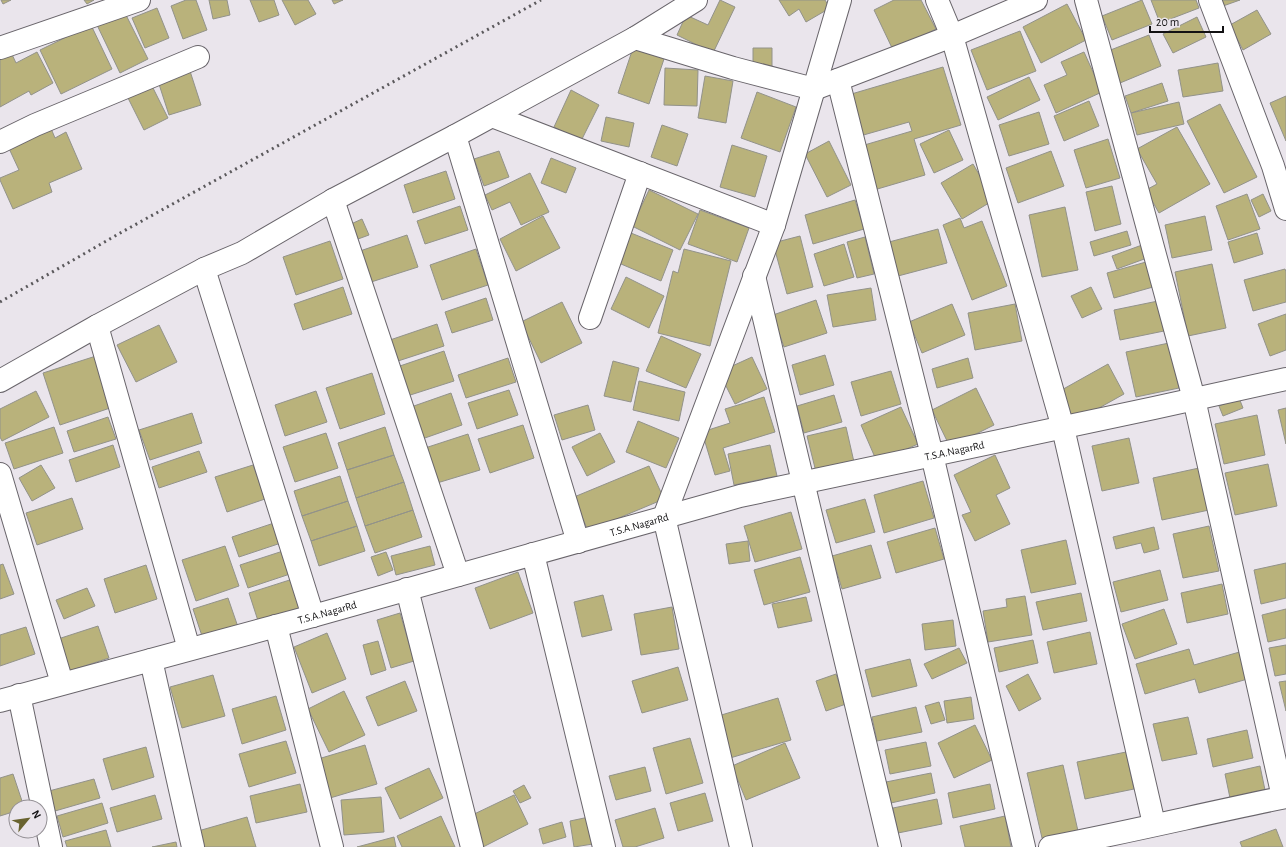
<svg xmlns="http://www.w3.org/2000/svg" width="1286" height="847" viewBox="0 0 1286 847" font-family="'Alegreya Sans',sans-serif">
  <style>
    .building { fill: #b9b27b; stroke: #92928a }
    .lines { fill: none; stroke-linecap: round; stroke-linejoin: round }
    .minor-casing { stroke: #69656b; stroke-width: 24 }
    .minor { stroke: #fff; stroke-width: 22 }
    .rail { stroke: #5b595c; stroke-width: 3; stroke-dasharray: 2 4; stroke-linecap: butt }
    .labels { text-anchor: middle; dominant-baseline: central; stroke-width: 3; stroke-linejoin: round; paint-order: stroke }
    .street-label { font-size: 11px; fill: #121113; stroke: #eae5ec }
  </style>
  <rect width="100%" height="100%" fill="#eae5ec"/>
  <!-- building -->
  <path class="building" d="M1,0H11L3,4Z
    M84,0H94L87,4Z
    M186,0H196L207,30L183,39L171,6Z
    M209,0H227L230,15L213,19Z
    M250,0H274L279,15L259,22Z
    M282,0H308L316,14L295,25Z
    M332,0H343L334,4Z
    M720,0L735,7L713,53L677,35L686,15L708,25Z
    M779,0H825L830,8L806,22L799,9L789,16Z
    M894,0H921L936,29L893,50L874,10Z
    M1142,0L1152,24L1112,40L1102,16Z
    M1151,0H1196L1199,8L1160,23Z
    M1221,0H1240L1223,6Z
    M1067,4L1086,40L1041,63L1023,27Z
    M157,8L169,38L145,48L132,18Z
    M1257,10L1271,34L1243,50L1230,25Z
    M124,11L148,59L120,73L97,25Z
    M1197,17L1206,37L1173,53L1163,34Z
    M91,25L112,69L61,94L40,50Z
    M1020,31L1036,71L987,90L971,50Z
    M1149,35L1161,66L1120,83L1108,51Z
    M634,45L665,56L649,104L618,93Z
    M9,48L16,63L37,52L53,83L31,95L29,91L0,107V53Z
    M753,48H772V68L753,67Z
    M1084,52L1102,92L1056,113L1044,85L1067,75L1061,62Z
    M1218,63L1223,91L1183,97L1178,70Z
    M943,67L961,125L914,139L925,175L874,190L861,146L912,131L909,122L860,136L848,95Z
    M189,68L201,105L169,115L157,78Z
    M665,68L698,70L697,106L664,105Z
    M705,76L733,81L726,123L698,118Z
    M1029,77L1040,100L998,120L987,97Z
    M1162,83L1168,101L1131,113L1125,96Z
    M151,84L168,118L144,130L127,96Z
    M571,90L599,105L581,141L554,127Z
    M757,92L796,107L780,152L741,138Z
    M1286,96V141L1270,103Z
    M1089,101L1099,126L1064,141L1054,116Z
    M1179,102L1184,124L1137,135L1131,113Z
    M1220,104L1257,177L1224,193L1187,121Z
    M1039,112L1049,144L1009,156L999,125Z
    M606,117L634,123L629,147L601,141Z
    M662,125L688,134L677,166L651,157Z
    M50,126L55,138L66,132L82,169L49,183L52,192L13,209L0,180V178L19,170L6,142Z
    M1177,127L1210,184L1159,213L1146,190L1157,184L1137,149Z
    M949,130L963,160L934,173L920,144Z
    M1108,139L1120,178L1086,188L1074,150Z
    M829,141L851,185L827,197L805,154Z
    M732,145L767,156L755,197L720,187Z
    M499,151L509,177L484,186L474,159Z
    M1051,151L1064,186L1018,203L1006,168Z
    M551,158L576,168L566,193L541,183Z
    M973,164L994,200L962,219L941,183Z
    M446,171L455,199L413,213L404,185Z
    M530,173L549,212L521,225L510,202L492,210L485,195Z
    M1112,186L1121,224L1095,231L1086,192Z
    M649,190L698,214L680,250L632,226Z
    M1247,194L1260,229L1228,240L1216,206Z
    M1263,194L1271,211L1259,217L1251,200Z
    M855,200L864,229L813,244L805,215Z
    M460,206L468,230L425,244L417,221Z
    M1065,207L1078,270L1042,277L1029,215Z
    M700,210L749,228L737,262L688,244Z
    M543,216L560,248L516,271L500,239Z
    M1205,216L1212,250L1172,258L1165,225Z
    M960,218L964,228L982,221L1007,286L972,300L943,225Z
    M362,219L369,235L358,239L351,224Z
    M938,229L947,263L898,276L889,242Z
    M626,231L673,250L661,281L614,261Z
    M1127,231L1131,245L1094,256L1090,242Z
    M1257,233L1263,254L1234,263L1228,242Z
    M407,235L418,267L368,283L357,252Z
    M800,236L813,287L787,294L773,243Z
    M865,237L874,274L857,278L847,242Z
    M330,241L343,279L296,295L283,257Z
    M844,244L854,277L824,286L814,254Z
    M1142,245L1147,258L1117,269L1112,256Z
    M476,249L488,285L442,300L430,265Z
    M684,249L731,261L710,346L658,333L673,271L678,273Z
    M1146,262L1153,287L1114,298L1107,273Z
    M1212,264L1226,328L1188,336L1175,272Z
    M1285,269L1286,272V302L1253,311L1244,280Z
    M626,277L664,296L649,328L611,309Z
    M343,287L352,314L303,330L294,304Z
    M1091,287L1102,309L1082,318L1071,296Z
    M871,288L876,320L833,327L827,295Z
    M486,298L493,320L452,333L445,312Z
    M816,300L827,333L784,347L773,315Z
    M1158,301L1164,331L1120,340L1114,310Z
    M562,302L582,343L541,363L521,322Z
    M952,304L965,335L922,353L909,322Z
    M1015,304L1022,341L975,350L968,313Z
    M1286,314V350L1270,356L1258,324Z
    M437,324L444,346L398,361L390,340Z
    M159,325L177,362L136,382L117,345Z
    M661,336L701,354L686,388L646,371Z
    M1169,343L1179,388L1136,397L1126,352Z
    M444,351L454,381L404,397L394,368Z
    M825,355L834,385L800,395L792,365Z
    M96,356L113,407L60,425L43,373Z
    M752,357L767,389L735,404L719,372Z
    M508,358L516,382L466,398L458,375Z
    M968,358L973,378L937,388L932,369Z
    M613,361L639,368L631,402L604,396Z
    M1108,364L1124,394L1074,422L1058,392Z
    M891,371L901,404L861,416L851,382Z
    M372,373L385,414L340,429L326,388Z
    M639,381L685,392L679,421L633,410Z
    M976,388L994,425L950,447L932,410Z
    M509,390L518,415L477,429L468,403Z
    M36,391L49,417L2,441L0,437V409Z
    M316,391L327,422L285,436L275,405Z
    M451,393L462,425L422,439L411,407Z
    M834,395L842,422L804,433L797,406Z
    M764,397L775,432L723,448L730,471L715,475L702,432L730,423L725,409Z
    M1239,398L1243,408L1223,416L1219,406Z
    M588,405L595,430L562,440L554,415Z
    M901,407L918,444L877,462L861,425Z
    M1286,408V444L1278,410Z
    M192,413L202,443L150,460L139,430Z
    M1257,415L1265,455L1224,464L1215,424Z
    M108,417L116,439L74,452L67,431Z
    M638,421L679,438L666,468L626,452Z
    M523,425L534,458L490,473L478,439Z
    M54,427L63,453L14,469L5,443Z
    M385,427L394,455L347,470L338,443Z
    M846,427L854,462L816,472L807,436Z
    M326,433L338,468L295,482L283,447Z
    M600,433L615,462L587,476L572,447Z
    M468,434L480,470L437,483L425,448Z
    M1129,438L1139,483L1102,491L1092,446Z
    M113,445L120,467L76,482L69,460Z
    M770,445L777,476L734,485L728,454Z
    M199,451L207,472L159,488L152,467Z
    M394,455L404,482L356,498L347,470Z
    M995,455L1010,488L996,495L1010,524L975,541L962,515L971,512L954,475Z
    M1268,464L1277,506L1235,515L1225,473Z
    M41,465L55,488L32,501L19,478Z
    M253,465L265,499L227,512L215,477Z
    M649,466L664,499L588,531L574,497Z
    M1199,468L1209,510L1162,520L1153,478Z
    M340,476L348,501L302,516L294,491Z
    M923,481L934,518L884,533L874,495Z
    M404,482L413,510L365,526L356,498Z
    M72,498L83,529L37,545L26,513Z
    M865,499L875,532L836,543L826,510Z
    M348,501L357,526L311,541L302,516Z
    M413,510L422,537L375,553L365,526Z
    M791,512L802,549L755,562L744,526Z
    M277,522L284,542L239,557L232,537Z
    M357,526L365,551L319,566L311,541Z
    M1209,526L1219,571L1183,578L1173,534Z
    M1154,527L1159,549L1144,553L1141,543L1116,549L1113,537Z
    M935,528L944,559L896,573L887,542Z
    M1066,540L1076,584L1031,593L1021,550Z
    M748,541L750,561L729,564L726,544Z
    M871,545L881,578L842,589L832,556Z
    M225,546L239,586L196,601L182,560Z
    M430,546L435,565L396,575L391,556Z
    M283,551L290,574L248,588L240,565Z
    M386,552L393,570L378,576L371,557Z
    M800,557L810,592L764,605L754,570Z
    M1286,563V598L1261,604L1254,570Z
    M3,564L14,594L0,599V565Z
    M146,565L157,599L115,613L104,579Z
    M1160,570L1168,600L1121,612L1113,582Z
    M518,572L533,613L490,629L475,588Z
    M299,577L310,611L260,627L249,593Z
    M1222,584L1228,614L1187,623L1181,593Z
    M87,588L95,606L64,619L56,600Z
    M1081,593L1087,621L1043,630L1036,602Z
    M603,595L612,630L582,637L574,602Z
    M1025,596L1032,635L988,642L983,611L1007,607L1006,599Z
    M806,597L812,621L778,628L772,604Z
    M228,598L238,627L203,639L193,609Z
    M672,607L679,649L641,655L634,614Z
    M1164,609L1177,644L1135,659L1122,624Z
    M1286,609V638L1268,642L1262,615Z
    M400,613L414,661L391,668L377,620Z
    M953,620L956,646L925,650L922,624Z
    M98,626L109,658L69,671L58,639Z
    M26,627L35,654L0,666V635Z
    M1090,632L1097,664L1054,673L1047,642Z
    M327,633L346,679L312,693L294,647Z
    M1033,640L1038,663L999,672L994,648Z
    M378,641L386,670L371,675L363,645Z
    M1286,645V674L1275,676L1269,648Z
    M959,648L967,663L932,679L924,664Z
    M1189,649L1194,665L1243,651L1251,678L1199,693L1195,679L1145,694L1136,664Z
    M910,659L917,686L872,697L865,670Z
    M678,667L688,700L642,713L632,681Z
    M836,674L846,704L826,711L816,681Z
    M1028,674L1041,699L1019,711L1006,686Z
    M213,675L225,716L182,728L170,687Z
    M405,681L417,711L378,726L366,697Z
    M1286,681V711L1279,682Z
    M344,691L365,735L329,752L308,709Z
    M276,696L286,730L242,744L232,709Z
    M971,697L974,719L947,723L944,701Z
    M778,698L791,740L730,758L718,716Z
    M939,702L945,720L931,724L925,706Z
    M916,707L922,732L877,741L872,717Z
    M1188,717L1197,754L1162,761L1153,724Z
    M975,725L992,760L954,778L938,743Z
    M1247,730L1253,758L1213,767L1207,739Z
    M690,738L703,783L666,794L653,748Z
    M286,741L296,773L249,787L239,754Z
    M926,742L931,766L890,774L885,750Z
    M785,743L800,778L746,800L732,766Z
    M365,745L377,784L330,798L318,759Z
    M146,747L154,777L112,790L103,759Z
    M1126,752L1134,789L1085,799L1077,762Z
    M1063,765L1078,831L1042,838L1027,773Z
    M1260,766L1265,790L1230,798L1225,774Z
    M645,767L651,791L616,800L609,776Z
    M429,768L443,798L400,819L385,788Z
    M931,773L935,793L891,803L886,782Z
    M13,774L24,807H16V811L0,816V778Z
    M94,779L100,798L55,811L49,791Z
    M300,784L307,812L256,823L250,796Z
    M990,784L995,809L953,818L948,793Z
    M524,785L531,798L520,803L513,791Z
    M705,793L713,821L678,831L670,803Z
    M155,795L162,819L117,832L110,808Z
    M514,795L528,824L483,847L468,817Z
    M381,797L384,832L344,835L341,800Z
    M937,799L942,824L898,833L893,808Z
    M102,803L108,823L63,837L57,816Z
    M655,808L664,838L635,847H623L615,820Z
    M441,816L455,847H402L397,836Z
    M1005,816L1011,847H965L960,826Z
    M247,817L256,847H203L198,831Z
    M589,817L593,844L574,847L570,821Z
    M562,822L566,837L543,844L539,829Z
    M1276,829L1283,847H1242L1240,842Z
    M106,830L111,847H67L65,841Z
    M394,837L396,847H357Z
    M176,842L177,847H152Z"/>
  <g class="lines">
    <!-- minor casing -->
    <g class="minor-casing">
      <g id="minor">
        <path d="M937,0L952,36L1063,428L1154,824"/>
        <path d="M1086,0L1194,399L1283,797"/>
        <path d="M1210,0L1273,166L1286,209"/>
        <path d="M635,38L733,68L814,89L952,36L1036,0"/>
        <path d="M0,48L139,0"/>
        <path d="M838,80L932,455L1024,847"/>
        <path d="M492,116L774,225"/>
        <path d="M455,136L578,542"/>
        <path d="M0,142L35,125L198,57"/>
        <path d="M333,200L458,575"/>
        <path d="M754,276L890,847"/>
        <path d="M590,318L640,173"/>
        <path d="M0,381L97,326"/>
        <path d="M0,474L62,683"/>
        <path d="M533,554L604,847"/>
        <path d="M407,589L472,847"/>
        <path d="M313,616L204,269L242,253L333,200L455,136L635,38L696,0"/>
        <path d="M276,626L332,847"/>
        <path d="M189,649L97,326L204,269"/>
        <path d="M151,660L193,847"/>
        <path d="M19,695L51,847"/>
        <path id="s1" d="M0,701L313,616L740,496L1154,408L1286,379"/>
        <path d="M741,847L664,517L774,225L840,0"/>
        <path d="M1050,847C1129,832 1207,813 1286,797"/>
      </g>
    </g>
    <!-- minor -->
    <use href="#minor" class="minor"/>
    <!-- rail -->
    <path class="rail" d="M0,302L122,232L541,0"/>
  </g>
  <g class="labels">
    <!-- street labels -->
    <g class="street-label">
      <text stroke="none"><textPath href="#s1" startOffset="987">T.S.A.NagarRd</textPath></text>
      <text stroke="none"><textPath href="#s1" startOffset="663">T.S.A.NagarRd</textPath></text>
      <text stroke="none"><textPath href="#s1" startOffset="339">T.S.A.NagarRd</textPath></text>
    </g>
  </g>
  <!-- north arrow -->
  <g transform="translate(28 819) rotate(61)"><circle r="19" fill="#eae5ec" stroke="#949095"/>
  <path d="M0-3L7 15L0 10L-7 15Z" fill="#69632f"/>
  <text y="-6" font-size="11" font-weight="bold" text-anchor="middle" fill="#121113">N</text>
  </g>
  <!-- scale -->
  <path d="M1150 26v6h73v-6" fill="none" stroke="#121113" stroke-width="2"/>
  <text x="1156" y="26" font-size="12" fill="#121113" stroke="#eae5ec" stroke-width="3" paint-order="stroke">20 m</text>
</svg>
